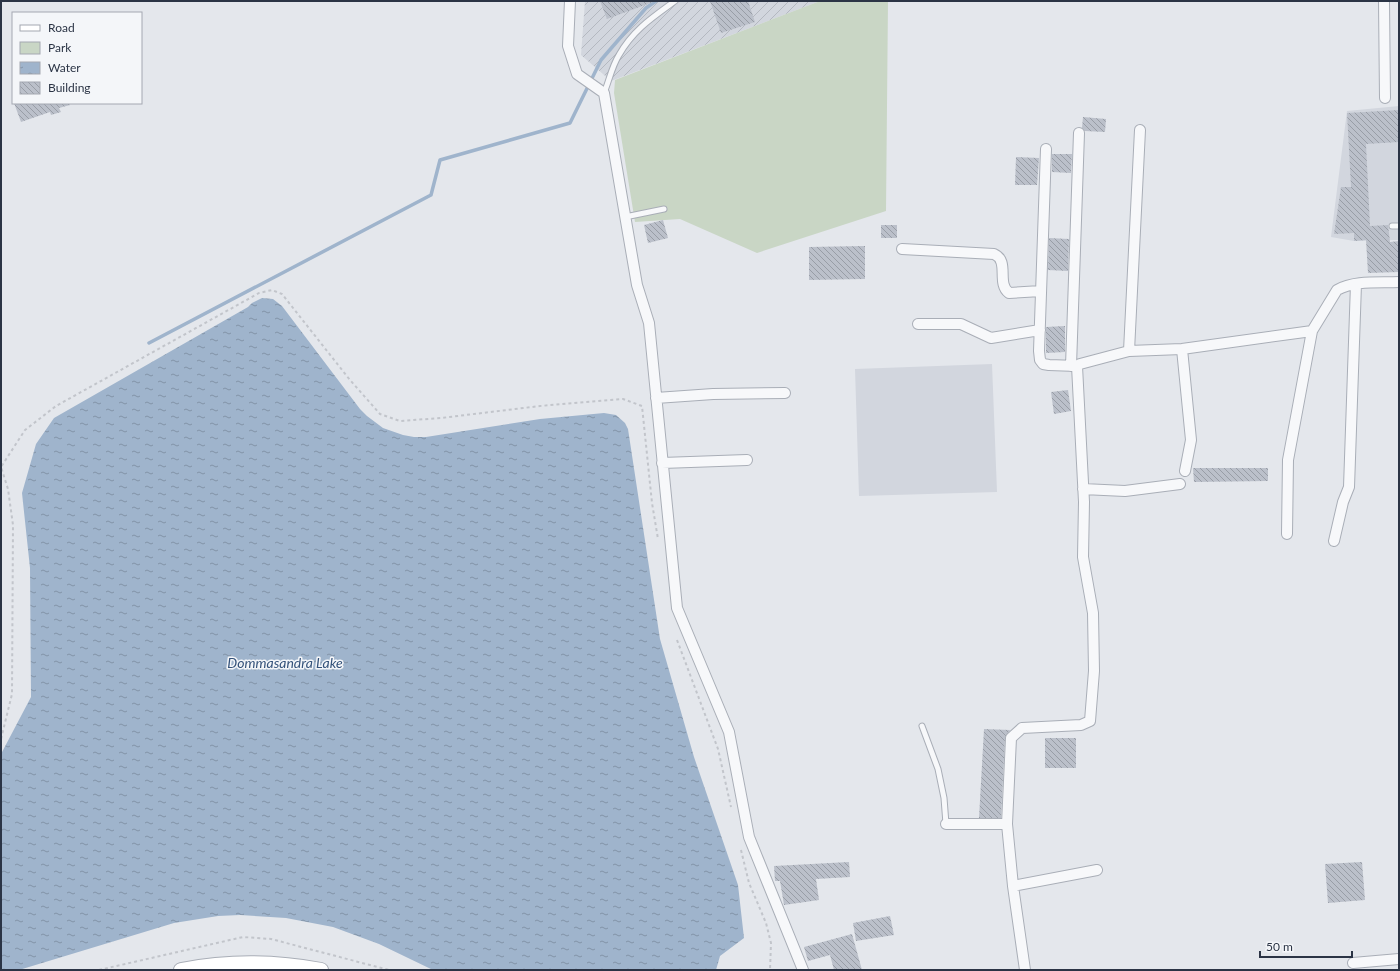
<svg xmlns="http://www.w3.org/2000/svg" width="1400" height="971" viewBox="0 0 1400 971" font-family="Lato,sans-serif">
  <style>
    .built { fill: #d2d6de }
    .industrial { fill: url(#industrial-furrows) }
    .park { fill: #c9d6c5 }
    .water { fill: url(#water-ripples) }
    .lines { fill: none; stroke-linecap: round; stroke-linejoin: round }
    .stream { stroke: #9fb4cc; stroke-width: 3.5 }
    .building { fill: url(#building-back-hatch) }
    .lane-casing { stroke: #a9aeb7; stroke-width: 7 }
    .street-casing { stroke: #a9aeb7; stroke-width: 12 }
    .secondary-casing { stroke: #a9aeb7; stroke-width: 16 }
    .path { stroke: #c2c5cb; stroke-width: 2; stroke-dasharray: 3 3; stroke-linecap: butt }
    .lane { stroke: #f7f8fa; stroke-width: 5 }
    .street { stroke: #f7f8fa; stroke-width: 10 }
    .secondary { stroke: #fff; stroke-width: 14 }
    .labels { text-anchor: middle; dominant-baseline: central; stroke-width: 3; stroke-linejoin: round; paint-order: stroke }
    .water-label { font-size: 14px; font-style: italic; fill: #34527a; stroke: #f4f6f9 }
  </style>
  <defs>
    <pattern id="industrial-furrows" width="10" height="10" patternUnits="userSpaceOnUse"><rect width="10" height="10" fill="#d2d6de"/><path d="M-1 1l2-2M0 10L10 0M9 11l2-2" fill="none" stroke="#b4b8c0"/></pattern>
    <pattern id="water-ripples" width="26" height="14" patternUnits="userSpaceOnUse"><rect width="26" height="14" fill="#9fb4cc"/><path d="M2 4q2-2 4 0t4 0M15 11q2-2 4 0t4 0" fill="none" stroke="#8293a7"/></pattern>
    <pattern id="building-back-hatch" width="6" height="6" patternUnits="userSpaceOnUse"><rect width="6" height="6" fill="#bbc0ca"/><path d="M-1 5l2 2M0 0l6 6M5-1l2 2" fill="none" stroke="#989da6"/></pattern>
  </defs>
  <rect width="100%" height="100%" fill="#e4e7ec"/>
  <!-- built -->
  <path class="built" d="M1399,106V240L1354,241L1331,237L1347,111Z
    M992,364L997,492L859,496L855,369Z"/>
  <!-- industrial -->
  <path class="industrial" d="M585,1H820L611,81L581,55Z"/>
  <!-- park -->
  <path class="park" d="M820,1H888L886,211L757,253L680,219L635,222L614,93L615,80Z"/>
  <!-- water -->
  <path class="water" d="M262,298L273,299L282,306L360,409L367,416L383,428L403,435L414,437H426L540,419L604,413L616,415L625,423L628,429L660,639L694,757L738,885L744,938L720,956L716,970H433L379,944L333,927L286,918L240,915L218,916L174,923L19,970H1V754L31,697L30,568L22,493L36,444L54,418L248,307L252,303Z"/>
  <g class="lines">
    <!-- stream -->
    <path class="stream" d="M149,343L431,195L440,160L570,123L601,60L646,8L656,1"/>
  </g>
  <!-- building -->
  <path class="building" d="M600,1H653V2L607,19Z
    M710,1H748L755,22L721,33Z
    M14,103H69L70,105L59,108L61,112L51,115L50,112L21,122Z
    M1399,110V142L1366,144L1370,226L1388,225L1390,242L1399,241V272L1368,273L1366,240L1354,241V233L1334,234L1341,187H1351L1347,113Z
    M1083,117L1106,119L1105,132L1085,131L1082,128Z
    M1052,154H1072L1071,173L1052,172Z
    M1016,157L1039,158L1037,185H1015Z
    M663,220L668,238L648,243L644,225Z
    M881,225H897V238H881Z
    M1049,238L1069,239L1068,271L1048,270Z
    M865,246V279L809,280V247Z
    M1065,326V352L1046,353V327Z
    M1068,390L1071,411L1054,414L1051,392Z
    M1193,468H1268V481L1194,482Z
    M984,729L1010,730L1005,738L1001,818H979Z
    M1045,738H1076V768H1045Z
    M849,862L850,877L816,879L819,900L784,905L780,881H775L774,866Z
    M1362,862L1365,900L1328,903L1325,864Z
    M890,916L894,935L856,941L853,923Z
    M852,934L862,970H834L830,955L808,961L804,947Z"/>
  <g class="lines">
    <!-- lane casing -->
    <g class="lane-casing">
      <path id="lane" d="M604,93C609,81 612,66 619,55C633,30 653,17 675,1
        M625,217L664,209
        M1392,226H1399
        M922,726L938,769L944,798L946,824"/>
    </g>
    <!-- street casing -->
    <g class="street-casing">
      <path id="street" d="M570,1L568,46L577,74L604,93L637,285L649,323L677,608L729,732L749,837L803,970
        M1384,1L1385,98
        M1046,149L1039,351L1040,360L1043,364L1049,365L1077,366
        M902,249L994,254C1010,261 996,283 1009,293L1041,291
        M918,324H961L991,338L1040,330
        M1182,349L1191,440L1185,471
        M1129,351L1140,130
        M1071,366L1079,133
        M656,398L713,394L785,393
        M662,463L747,460
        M1083,489L1125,491L1180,484
        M1287,534L1288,460L1312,331L1337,290C1355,280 1379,283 1399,282
        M1334,541L1343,502L1349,487L1356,284
        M946,824H1007
        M1013,886L1097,870
        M1353,963L1399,959
        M1025,970L1013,886L1007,824L1011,738L1022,728L1081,725L1090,721L1094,671L1093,613L1083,557L1084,502L1077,366L1080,364L1129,351L1182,349L1312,331"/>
    </g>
    <!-- secondary casing -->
    <g class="secondary-casing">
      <path id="secondary" d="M181,970C227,961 274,961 321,970"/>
    </g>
    <!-- path -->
    <path class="path" d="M677,640L718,749L731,807
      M1,739L12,694L13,525L8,489L1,467L25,430L56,406L259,293L272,290L282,294L350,380L380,414L400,421L441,418L540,406L623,399L642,406L652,503L658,539
      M741,850L749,883L766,923L771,943L770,970
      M99,970L243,937L271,939L389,970"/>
    <!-- lane -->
    <use href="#lane" class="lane"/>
    <!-- street -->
    <use href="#street" class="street"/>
    <!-- secondary -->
    <use href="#secondary" class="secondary"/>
  </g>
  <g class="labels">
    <!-- water labels -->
    <g class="water-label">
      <text x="285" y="662">Dommasandra Lake</text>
    </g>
  </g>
  <!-- border -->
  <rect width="1400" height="971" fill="none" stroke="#2b3445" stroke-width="4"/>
  <!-- legend -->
  <rect x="12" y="12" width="130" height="92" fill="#f4f6f9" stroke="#a4a8b1"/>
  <rect x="20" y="25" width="20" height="6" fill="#ffffff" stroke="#a4a8b1"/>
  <text x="48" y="32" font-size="12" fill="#2b3445">Road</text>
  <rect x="20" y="42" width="20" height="12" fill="#c9d6c5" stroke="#a4a8b1"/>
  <text x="48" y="52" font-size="12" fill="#2b3445">Park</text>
  <rect x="20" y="62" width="20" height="12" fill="url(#water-ripples)" stroke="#a4a8b1"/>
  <text x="48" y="72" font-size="12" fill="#2b3445">Water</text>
  <rect x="20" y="82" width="20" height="12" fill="url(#building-back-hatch)" stroke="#a4a8b1"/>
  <text x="48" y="92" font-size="12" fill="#2b3445">Building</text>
  <!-- scale -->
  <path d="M1260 951v6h92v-6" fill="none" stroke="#2b3445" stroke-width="2"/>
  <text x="1266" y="951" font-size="12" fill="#2b3445" stroke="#f4f6f9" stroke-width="3" paint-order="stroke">50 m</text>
</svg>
